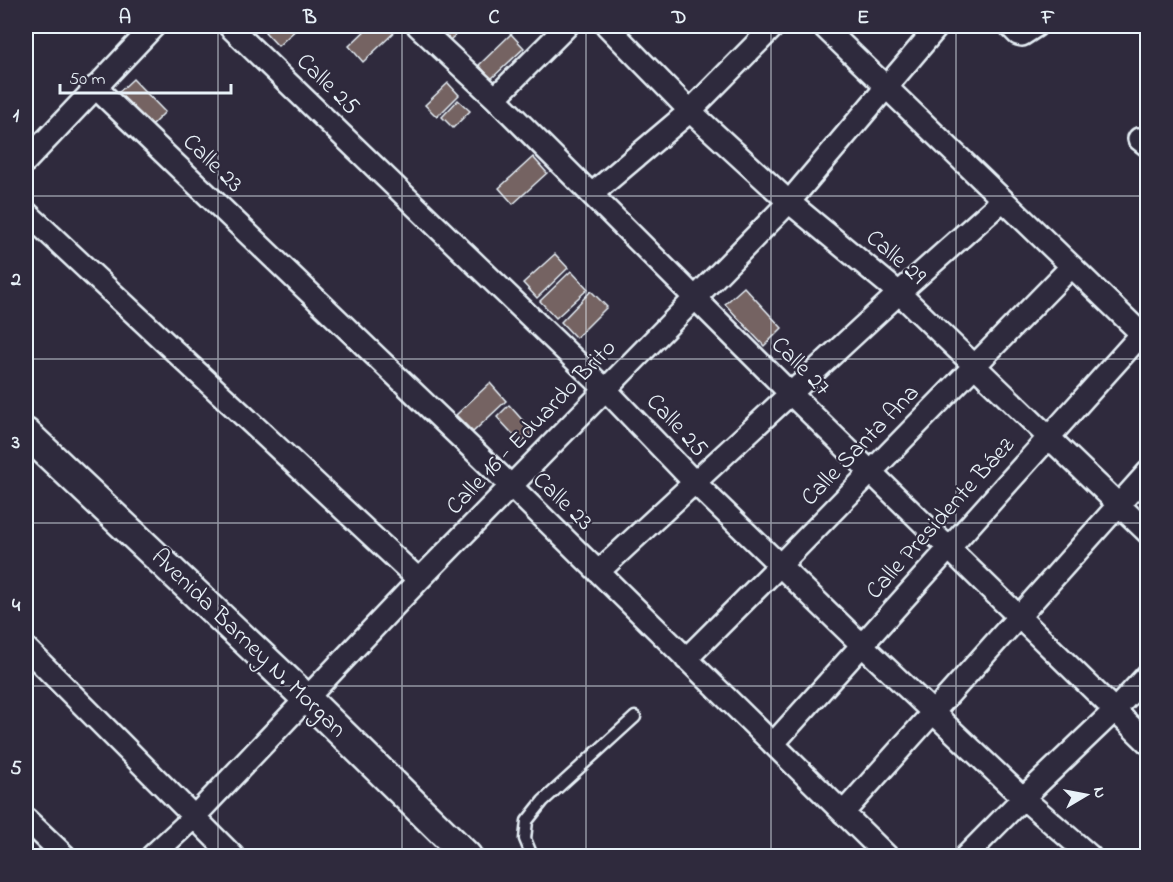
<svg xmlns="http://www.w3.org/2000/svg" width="1173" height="882" viewBox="0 0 1173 882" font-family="'Indie Flower',sans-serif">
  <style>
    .building { fill: #756362; stroke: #e8f1f8; stroke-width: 1.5 }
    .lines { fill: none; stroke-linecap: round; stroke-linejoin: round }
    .lane-casing { stroke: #e8f1f8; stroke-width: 15 }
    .street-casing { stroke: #e8f1f8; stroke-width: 26 }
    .secondary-casing { stroke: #e8f1f8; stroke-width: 33 }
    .lane { stroke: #2f2a3d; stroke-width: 10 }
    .street { stroke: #2f2a3d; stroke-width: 21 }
    .secondary { stroke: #2f2a3d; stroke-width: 28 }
    .grid { fill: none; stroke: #e8f1f8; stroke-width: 1.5; stroke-opacity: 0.55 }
    .labels { text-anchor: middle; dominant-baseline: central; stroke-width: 4.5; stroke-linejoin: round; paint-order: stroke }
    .street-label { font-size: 24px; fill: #e8f1f8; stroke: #2f2a3d }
    .neatline { fill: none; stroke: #e8f1f8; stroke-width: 2 }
    .grid-label { font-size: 20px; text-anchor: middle; font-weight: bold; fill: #e8f1f8 }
  </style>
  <rect width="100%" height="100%" fill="#2f2a3d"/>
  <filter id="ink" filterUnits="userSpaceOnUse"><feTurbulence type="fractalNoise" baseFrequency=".0167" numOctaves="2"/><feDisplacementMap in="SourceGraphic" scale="12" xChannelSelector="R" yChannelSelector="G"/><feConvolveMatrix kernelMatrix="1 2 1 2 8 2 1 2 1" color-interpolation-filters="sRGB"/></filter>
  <g filter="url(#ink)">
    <!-- building -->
    <path class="building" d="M272,26H300L278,46L265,32Z
      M370,26H401L363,62L349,46Z
      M442,26H465L450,40L439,28Z
      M511,34L524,48L491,79L479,65Z
      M133,79L165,112L149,128L117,94Z
      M448,83L459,95L437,117L425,105Z
      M458,100L470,111L453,128L442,117Z
      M533,157L547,173L513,204L499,188Z
      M555,254L568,268L537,298L523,283Z
      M571,271L588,289L556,318L540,301Z
      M744,287L782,328L764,346L725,304Z
      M591,291L607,307L576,338L561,322Z
      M490,383L506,401L473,432L456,415Z
      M509,405L533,432L521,443L497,417Z"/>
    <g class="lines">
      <!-- lane casing -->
      <g class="lane-casing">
        <path id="lane" d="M532,856L525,839L527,821L543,801L635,717"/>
      </g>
      <!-- street casing -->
      <g class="street-casing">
        <path id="street" d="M229,26L606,390L694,482L862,645L1023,798L1090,856
          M418,26L495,98L791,394L1148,743
          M607,26L690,111L789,202L899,293L1148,533
          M823,26L1148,340
          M1010,26L1018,34L1022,35L1036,26
          M95,87L511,486L887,856
          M495,98L567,26
          M1139,139L1148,146
          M26,161L154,26
          M592,194L690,111L774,26
          M26,212L419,580
          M598,572L899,293L1003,200
          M26,648L233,856
          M686,659L780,565L1071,267
          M773,744L1148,327
          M843,813L1148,472
          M26,819L65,856
          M152,856L194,817L419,580L789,202L938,26
          M966,856L1023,798L1115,710L1148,674"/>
      </g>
      <!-- secondary casing -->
      <g class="secondary-casing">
        <path id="secondary" d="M26,433L308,700L467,856"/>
      </g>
      <!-- lane -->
      <use href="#lane" class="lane"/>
      <!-- street -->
      <use href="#street" class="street"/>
      <!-- secondary -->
      <use href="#secondary" class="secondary"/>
    </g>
  </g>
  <!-- grid -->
  <path class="grid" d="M218,26V856M402,26V856M586,26V856M771,26V856M956,26V856M26,196H1148M26,359H1148M26,523H1148M26,686H1148"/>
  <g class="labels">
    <!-- street labels -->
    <g class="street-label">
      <text transform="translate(327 85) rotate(44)">Calle 25</text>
      <text transform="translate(212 164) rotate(44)">Calle 23</text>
      <text transform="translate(895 258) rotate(41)">Calle 29</text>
      <text transform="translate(800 367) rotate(45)">Calle 27</text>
      <text transform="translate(676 426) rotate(47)">Calle 25</text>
      <text transform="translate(532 428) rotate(-46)">Calle 16 - Eduardo Brito</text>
      <text transform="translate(861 446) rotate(-46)">Calle Santa Ana</text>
      <text transform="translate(562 502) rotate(44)">Calle 23</text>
      <text transform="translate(941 519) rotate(-48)">Calle Presidente Báez</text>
      <text transform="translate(248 644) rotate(44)">Avenida Barney N. Morgan</text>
    </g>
  </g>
  <!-- margin -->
  <rect width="1173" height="882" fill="none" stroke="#2f2a3d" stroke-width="66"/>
  <!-- north arrow -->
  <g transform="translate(1086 795) rotate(80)" stroke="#2f2a3d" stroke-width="4.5" paint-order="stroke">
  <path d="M0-4.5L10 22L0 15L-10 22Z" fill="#e8f1f8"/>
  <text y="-9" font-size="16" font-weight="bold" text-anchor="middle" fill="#e8f1f8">N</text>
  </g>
  <!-- scale -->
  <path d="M60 84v9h171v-9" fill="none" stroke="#e8f1f8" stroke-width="3"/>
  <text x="69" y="84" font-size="18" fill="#e8f1f8" stroke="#2f2a3d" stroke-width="4.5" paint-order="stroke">50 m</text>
  <rect x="33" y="33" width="1107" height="816" class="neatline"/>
  <g class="grid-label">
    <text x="125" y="23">A</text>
    <text x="310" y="23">B</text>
    <text x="494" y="23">C</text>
    <text x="679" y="23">D</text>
    <text x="863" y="23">E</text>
    <text x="1048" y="23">F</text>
    <text x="16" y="121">1</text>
    <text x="16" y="285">2</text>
    <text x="16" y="448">3</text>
    <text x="16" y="611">4</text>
    <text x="16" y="774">5</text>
  </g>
</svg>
